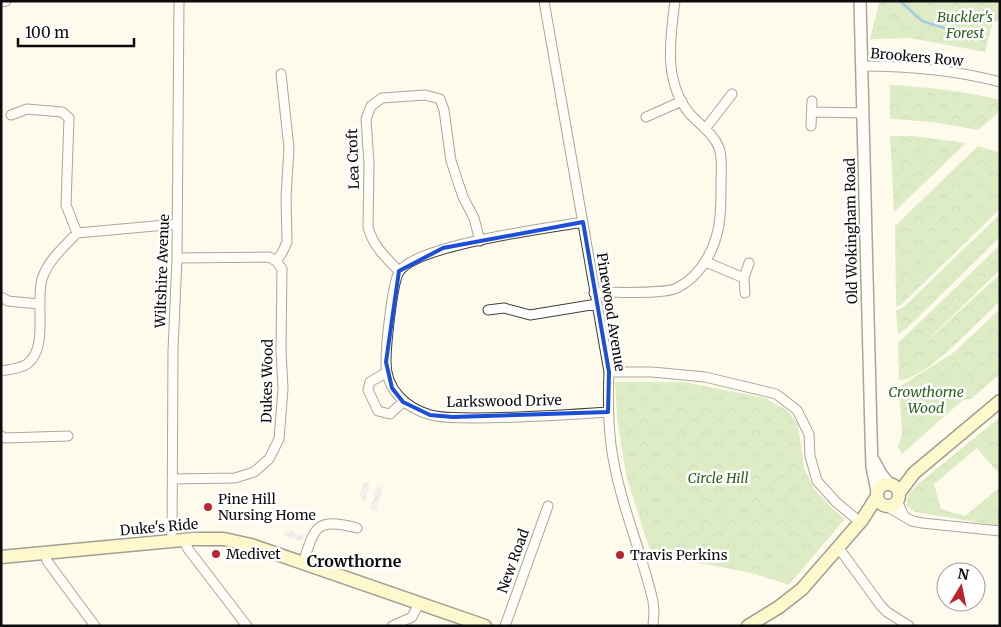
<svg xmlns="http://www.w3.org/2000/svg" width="1001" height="627" viewBox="0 0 1001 627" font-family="Merriweather,serif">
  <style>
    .industrial { fill: url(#industrial-furrows) }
    .forest { fill: url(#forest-crowns) }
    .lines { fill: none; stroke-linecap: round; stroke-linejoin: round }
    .stream { stroke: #3993cb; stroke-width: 2.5 }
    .minor-casing { stroke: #3f3f3f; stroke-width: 11 }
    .tertiary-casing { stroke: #3f3f3f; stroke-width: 14 }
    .secondary-casing { stroke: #2e2e2e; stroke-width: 15 }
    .minor { stroke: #fff; stroke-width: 9 }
    .tertiary { stroke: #fff; stroke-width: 11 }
    .secondary { stroke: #fef3a7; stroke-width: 12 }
    .marked { fill: none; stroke: #1d4ed8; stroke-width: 4; stroke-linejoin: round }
    .poi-dot { fill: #ba262f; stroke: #fff; stroke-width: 2 }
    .labels { text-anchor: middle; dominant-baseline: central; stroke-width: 5; stroke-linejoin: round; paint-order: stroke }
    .park-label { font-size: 14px; font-style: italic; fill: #2d631e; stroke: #fff }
    .street-label { font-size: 14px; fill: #0c0c0c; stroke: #fff }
    .poi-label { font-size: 14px; fill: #0c0c0c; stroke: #fff; text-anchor: start }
    .quarter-label { font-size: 16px; font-weight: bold; fill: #0c0c0c; stroke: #fff }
  </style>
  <defs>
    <pattern id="industrial-furrows" width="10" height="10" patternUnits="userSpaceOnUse" patternTransform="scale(1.25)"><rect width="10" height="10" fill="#eae0eb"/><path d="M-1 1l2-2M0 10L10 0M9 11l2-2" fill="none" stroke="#c8bfc8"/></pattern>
    <pattern id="forest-crowns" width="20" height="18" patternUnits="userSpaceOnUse" patternTransform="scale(1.25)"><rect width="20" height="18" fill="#b5d996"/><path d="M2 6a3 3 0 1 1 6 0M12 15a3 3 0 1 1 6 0" fill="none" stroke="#9ab980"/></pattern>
  </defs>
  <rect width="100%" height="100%" fill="#fffbec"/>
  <!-- industrial -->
  <path class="industrial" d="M364,482L370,484L365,500L359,498Z
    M377,486L383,488L376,511L370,509Z
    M286,529L304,536L302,542L283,535Z"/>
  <!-- forest -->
  <path class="forest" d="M886,1H1000V22L993,21L985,52L910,38L870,39L879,3Z
    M890,85C927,87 963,91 1000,100V111L978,130L932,122L893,119L890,118Z
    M890,136H913L966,143L894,212Z
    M978,146L1000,153V209L902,304L896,307L895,226Z
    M1000,214V237L907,328L898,334L896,311L905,306Z
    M1000,245V270L918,349L1000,274V301C980,319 925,381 899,380L898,343Z
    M1000,309V374L971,399L963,400L902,454L898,447L902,434L899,387L953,353Z
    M615,382H684L765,398L788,411L798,425L804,468L814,489L835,511L845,519L793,580L788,585C745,568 697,563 652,557L626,475L617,417Z
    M1000,417V475L977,448L934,484L941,509L965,516L1000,487V526L915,512L906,505L909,493L918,484Z"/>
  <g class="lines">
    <!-- stream -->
    <path class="stream" d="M900,1L922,21L984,40"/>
    <!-- minor casing -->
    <g class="minor-casing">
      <path id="minor" d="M544,1L609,372C608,396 608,421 611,445C618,499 641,549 653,601L654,612L653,626
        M1,2L6,1
        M861,66C908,66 955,70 1000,82
        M812,112L864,113
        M11,115L27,109L62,112L69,118L66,205L77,233
        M646,117L682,101
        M811,126L812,101
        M705,129L732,94
        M583,222C549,228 415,245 399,272C392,284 386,346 386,362C386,389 405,408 431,415C445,419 461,417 476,418C520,418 564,415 608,412
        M276,261L282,253L287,242L286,197L289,148L281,74
        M706,262L744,278
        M399,271C386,258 373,246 368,227L369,164L366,119L371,106L382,98L425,95L440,99L444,110L451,161L463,197L474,218L480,241
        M594,293C613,291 663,295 677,288C703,275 718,244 720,216C721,205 721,194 721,182C721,172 723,159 719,148C714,134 700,125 690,114C663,82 670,39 675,1
        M745,293L744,278L749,263
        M1,297L8,301L39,304
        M488,310L504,308L530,315L597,304
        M1,371C10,369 20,369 27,364C49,348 35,304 42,279C48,260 64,247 77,233L177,224
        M387,372L370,382L368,390L378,411L390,414L403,402
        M609,372H652L705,377L776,394L797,410L809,434L810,456L817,481L836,502L860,522
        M1,436L5,438L68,436
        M172,479L235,478L254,472L269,459L279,439L283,389L281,350L282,269L276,261L269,257L177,258
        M897,501L904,516
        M888,507L912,521L922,523L1000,531
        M184,539L188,549L247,626
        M172,541L173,350L177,258L179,1
        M838,547L881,606L887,612L909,626
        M45,553L47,561L95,626
        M303,563C315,527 315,517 357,528
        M392,626L412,617L419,603
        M505,626L548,506"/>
    </g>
    <!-- tertiary casing -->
    <g class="tertiary-casing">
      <path id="tertiary" d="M860,1L871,434L872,467L877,491
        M874,461L881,474L889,484"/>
    </g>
    <!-- secondary casing -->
    <g class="secondary-casing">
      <path id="secondary" d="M877 495a11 11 0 1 1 22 0a11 11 0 1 1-22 0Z
        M899,493L914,473L1000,401
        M1,557L193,539H224L251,545L485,626
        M748,626L779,607L802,589L862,520L876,498"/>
    </g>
    <!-- minor -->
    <use href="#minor" class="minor"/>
    <!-- tertiary -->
    <use href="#tertiary" class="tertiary"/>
    <!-- secondary -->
    <use href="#secondary" class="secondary"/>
  </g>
  <!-- marked area -->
  <path d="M0 0H1001V627H0ZM583,222L609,372L608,412L453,417L430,415L403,402L392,388L386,362L399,271L443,248Z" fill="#fffbec" fill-opacity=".55" fill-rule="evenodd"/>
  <path class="marked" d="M583,222L609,372L608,412L453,417L430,415L403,402L392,388L386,362L399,271L443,248Z"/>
  <!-- markers -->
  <g class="poi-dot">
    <circle cx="208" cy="507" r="5"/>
    <circle cx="216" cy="554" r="5"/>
    <circle cx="620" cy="555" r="5"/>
  </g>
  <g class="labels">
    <!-- park labels -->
    <g class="park-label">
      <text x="965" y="17">Buckler's<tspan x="965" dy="16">Forest</tspan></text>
      <text x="926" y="392">Crowthorne<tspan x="926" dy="16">Wood</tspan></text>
      <text x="718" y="478">Circle Hill</text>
    </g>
    <!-- street labels -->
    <g class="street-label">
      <text transform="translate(917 57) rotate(5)">Brookers Row</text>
      <text transform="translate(353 159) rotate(-92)">Lea Croft</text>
      <text transform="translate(851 231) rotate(-91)">Old Wokingham Road</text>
      <text transform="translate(162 271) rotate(-88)">Wiltshire Avenue</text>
      <text transform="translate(611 312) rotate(81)">Pinewood Avenue</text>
      <text transform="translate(267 381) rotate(-89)">Dukes Wood</text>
      <text transform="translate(504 401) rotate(-1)">Larkswood Drive</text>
      <text transform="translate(159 527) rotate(-5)">Duke's Ride</text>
      <text transform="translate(513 561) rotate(-70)">New Road</text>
    </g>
    <!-- poi labels -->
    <g class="poi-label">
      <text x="218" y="499">Pine Hill<tspan x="218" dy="16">Nursing Home</tspan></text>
      <text x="226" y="554">Medivet</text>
      <text x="630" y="555">Travis Perkins</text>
    </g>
    <!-- quarter labels -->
    <g class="quarter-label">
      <text x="354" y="561">Crowthorne</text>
    </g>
  </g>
  <!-- border -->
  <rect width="1001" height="627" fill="none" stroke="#0c0c0c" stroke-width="5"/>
  <!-- north arrow -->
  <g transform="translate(961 587) rotate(10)"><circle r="24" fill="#ffffff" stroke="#9e9e9e"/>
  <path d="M0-4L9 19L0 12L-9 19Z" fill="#ba262f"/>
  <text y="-8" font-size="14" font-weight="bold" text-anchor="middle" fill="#0c0c0c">N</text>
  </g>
  <!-- scale -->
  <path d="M18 38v8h116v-8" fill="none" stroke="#0c0c0c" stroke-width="2.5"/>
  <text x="25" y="38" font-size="15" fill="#0c0c0c" stroke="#ffffff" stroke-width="4" paint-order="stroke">100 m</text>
</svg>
